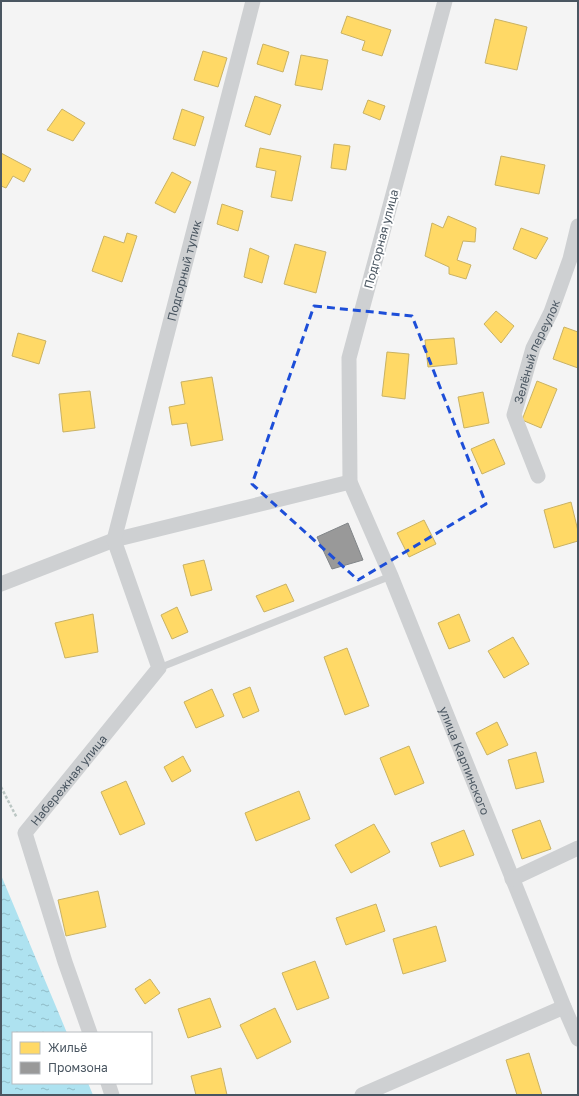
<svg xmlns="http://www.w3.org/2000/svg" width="579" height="1096" viewBox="0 0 579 1096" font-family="'Golos Text',sans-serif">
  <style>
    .water { fill: url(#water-ripples) }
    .homes { fill: #ffd966; stroke: #c9b264 }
    .industry { fill: #999; stroke: #818588 }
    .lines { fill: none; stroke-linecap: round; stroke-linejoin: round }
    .path { stroke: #bcc7c4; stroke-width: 2.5; stroke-dasharray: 3 2; stroke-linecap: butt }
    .service { stroke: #ced0d2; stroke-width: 7 }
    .minor { stroke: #ced0d2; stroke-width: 15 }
    .marked { fill: none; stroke: #1d4ed8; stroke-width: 3; stroke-dasharray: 8 5; stroke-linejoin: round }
    .labels { text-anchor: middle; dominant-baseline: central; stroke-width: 4; stroke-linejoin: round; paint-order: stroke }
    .street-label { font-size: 12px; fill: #4a5661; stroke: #fff }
  </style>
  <defs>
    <pattern id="water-ripples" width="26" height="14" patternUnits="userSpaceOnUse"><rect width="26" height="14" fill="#aee2f0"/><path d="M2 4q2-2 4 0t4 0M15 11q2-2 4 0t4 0" fill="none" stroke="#90bac6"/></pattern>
  </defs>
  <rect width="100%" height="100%" fill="#f4f4f4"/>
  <!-- water -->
  <path class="water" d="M1,875L67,1033H13V1083H88L93,1095H1Z"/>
  <!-- homes -->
  <path class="homes" d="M347,16L391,30L382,56L362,50L365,41L341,33Z
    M495,19L527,27L517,70L485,63Z
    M263,44L289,52L283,72L257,64Z
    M203,51L227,58L218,87L194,80Z
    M301,55L328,60L322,90L295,85Z
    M255,96L281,105L270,135L245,126Z
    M368,100L385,106L380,120L363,113Z
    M62,109L85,123L73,141L47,130Z
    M182,109L204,117L195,146L173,139Z
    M334,144L350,146L346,170L331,168Z
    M260,148L301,156L292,201L271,197L276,171L256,167Z
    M1,153L31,169L24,182L13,176L6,188L1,186Z
    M501,156L545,165L539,194L495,185Z
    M172,172L191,182L175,213L155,203Z
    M222,204L243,211L238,231L217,224Z
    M448,216L476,228L475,242L463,241L457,260L471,265L466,279L449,274V267L425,256L432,223L443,228Z
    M521,228L548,238L536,259L513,249Z
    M127,233L137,236L122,282L92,271L104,236L124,243Z
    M295,244L326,252L316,293L284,284Z
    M250,248L269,256L262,283L244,277Z
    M496,311L514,326L501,343L484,324Z
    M564,327L578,332V368L553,359Z
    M18,333L46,341L39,364L12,356Z
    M454,338L457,364L428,367L425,340Z
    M387,352L409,354L405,399L382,396Z
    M212,377L223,440L191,446L187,423L172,425L169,407L185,404L181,382Z
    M537,381L557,389L541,428L522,420Z
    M90,391L95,428L63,432L59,394Z
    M483,392L489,423L464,428L458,397Z
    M494,439L505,464L482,474L471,449Z
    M571,502L578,531V541L554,548L544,510Z
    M424,520L436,544L409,557L397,533Z
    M204,560L212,590L191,596L183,565Z
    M286,584L294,601L264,612L256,596Z
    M177,607L188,632L172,639L161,615Z
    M93,614L98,652L65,658L55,623Z
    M459,614L470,641L449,649L438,623Z
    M513,637L529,664L504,678L488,651Z
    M347,648L369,706L345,715L324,657Z
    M250,687L259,711L243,718L233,694Z
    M212,689L224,716L196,728L184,702Z
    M497,722L508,745L487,755L476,733Z
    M409,746L424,783L395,795L380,758Z
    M536,752L544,782L516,789L508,760Z
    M183,756L191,771L172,782L164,767Z
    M126,781L145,824L120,835L101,792Z
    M299,791L310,819L256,841L245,813Z
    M540,820L551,849L522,859L512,830Z
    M374,824L390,852L351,873L335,845Z
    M464,830L474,855L440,867L431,843Z
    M98,891L106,927L66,936L58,900Z
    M376,904L385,931L346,945L336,918Z
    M436,926L446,961L403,974L393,939Z
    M315,961L329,998L297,1010L282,973Z
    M150,979L160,993L145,1004L135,989Z
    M210,998L221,1027L188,1038L178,1009Z
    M275,1008L291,1042L257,1059L240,1025Z
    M529,1053L542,1095H517L506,1060Z
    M221,1068L227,1095H196L191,1076Z"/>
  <!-- industry -->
  <path class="industry" d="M348,523L363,560L332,569L317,537Z"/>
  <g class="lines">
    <!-- path -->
    <path class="path" d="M1,787L17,818"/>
    <!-- service -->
    <path class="service" d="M159,668L391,576"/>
    <!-- minor -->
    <g class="minor">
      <path id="s1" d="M445,1L349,358L350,482L391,576L564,1007L578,1039"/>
      <path id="s2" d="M538,476L514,415L533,348L551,312L570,259L578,226"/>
      <path d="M1,584L114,540L350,482"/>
      <path d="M512,879L578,848"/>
      <path id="s3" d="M90,1033L65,962L25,833L159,668L114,540L253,1"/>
      <path d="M108,1083L112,1095"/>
      <path d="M362,1095L564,1007"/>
    </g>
  </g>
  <!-- marked area -->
  <path class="marked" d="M314,306L412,316L486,504L358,580L252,484Z"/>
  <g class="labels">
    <!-- street labels -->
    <g class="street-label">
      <text transform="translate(381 239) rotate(-75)">Подгорная улица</text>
      <text stroke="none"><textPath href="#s3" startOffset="837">Подгорный тупик</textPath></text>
      <text stroke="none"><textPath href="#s2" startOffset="133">Зелёный переулок</textPath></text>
      <text stroke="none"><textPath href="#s1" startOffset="795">улица Карпинского</textPath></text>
      <text stroke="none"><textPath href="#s3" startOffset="279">Набережная улица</textPath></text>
    </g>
  </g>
  <!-- border -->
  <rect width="579" height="1096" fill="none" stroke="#4a5661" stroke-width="4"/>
  <!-- legend -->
  <rect x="12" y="1032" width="140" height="52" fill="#ffffff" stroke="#b7bbc0"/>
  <rect x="20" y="1042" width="20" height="12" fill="#ffd966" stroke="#b7bbc0"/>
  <text x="48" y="1052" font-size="12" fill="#4a5661">Жильё</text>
  <rect x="20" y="1062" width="20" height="12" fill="#999999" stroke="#b7bbc0"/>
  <text x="48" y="1072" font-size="12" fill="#4a5661">Промзона</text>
</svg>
